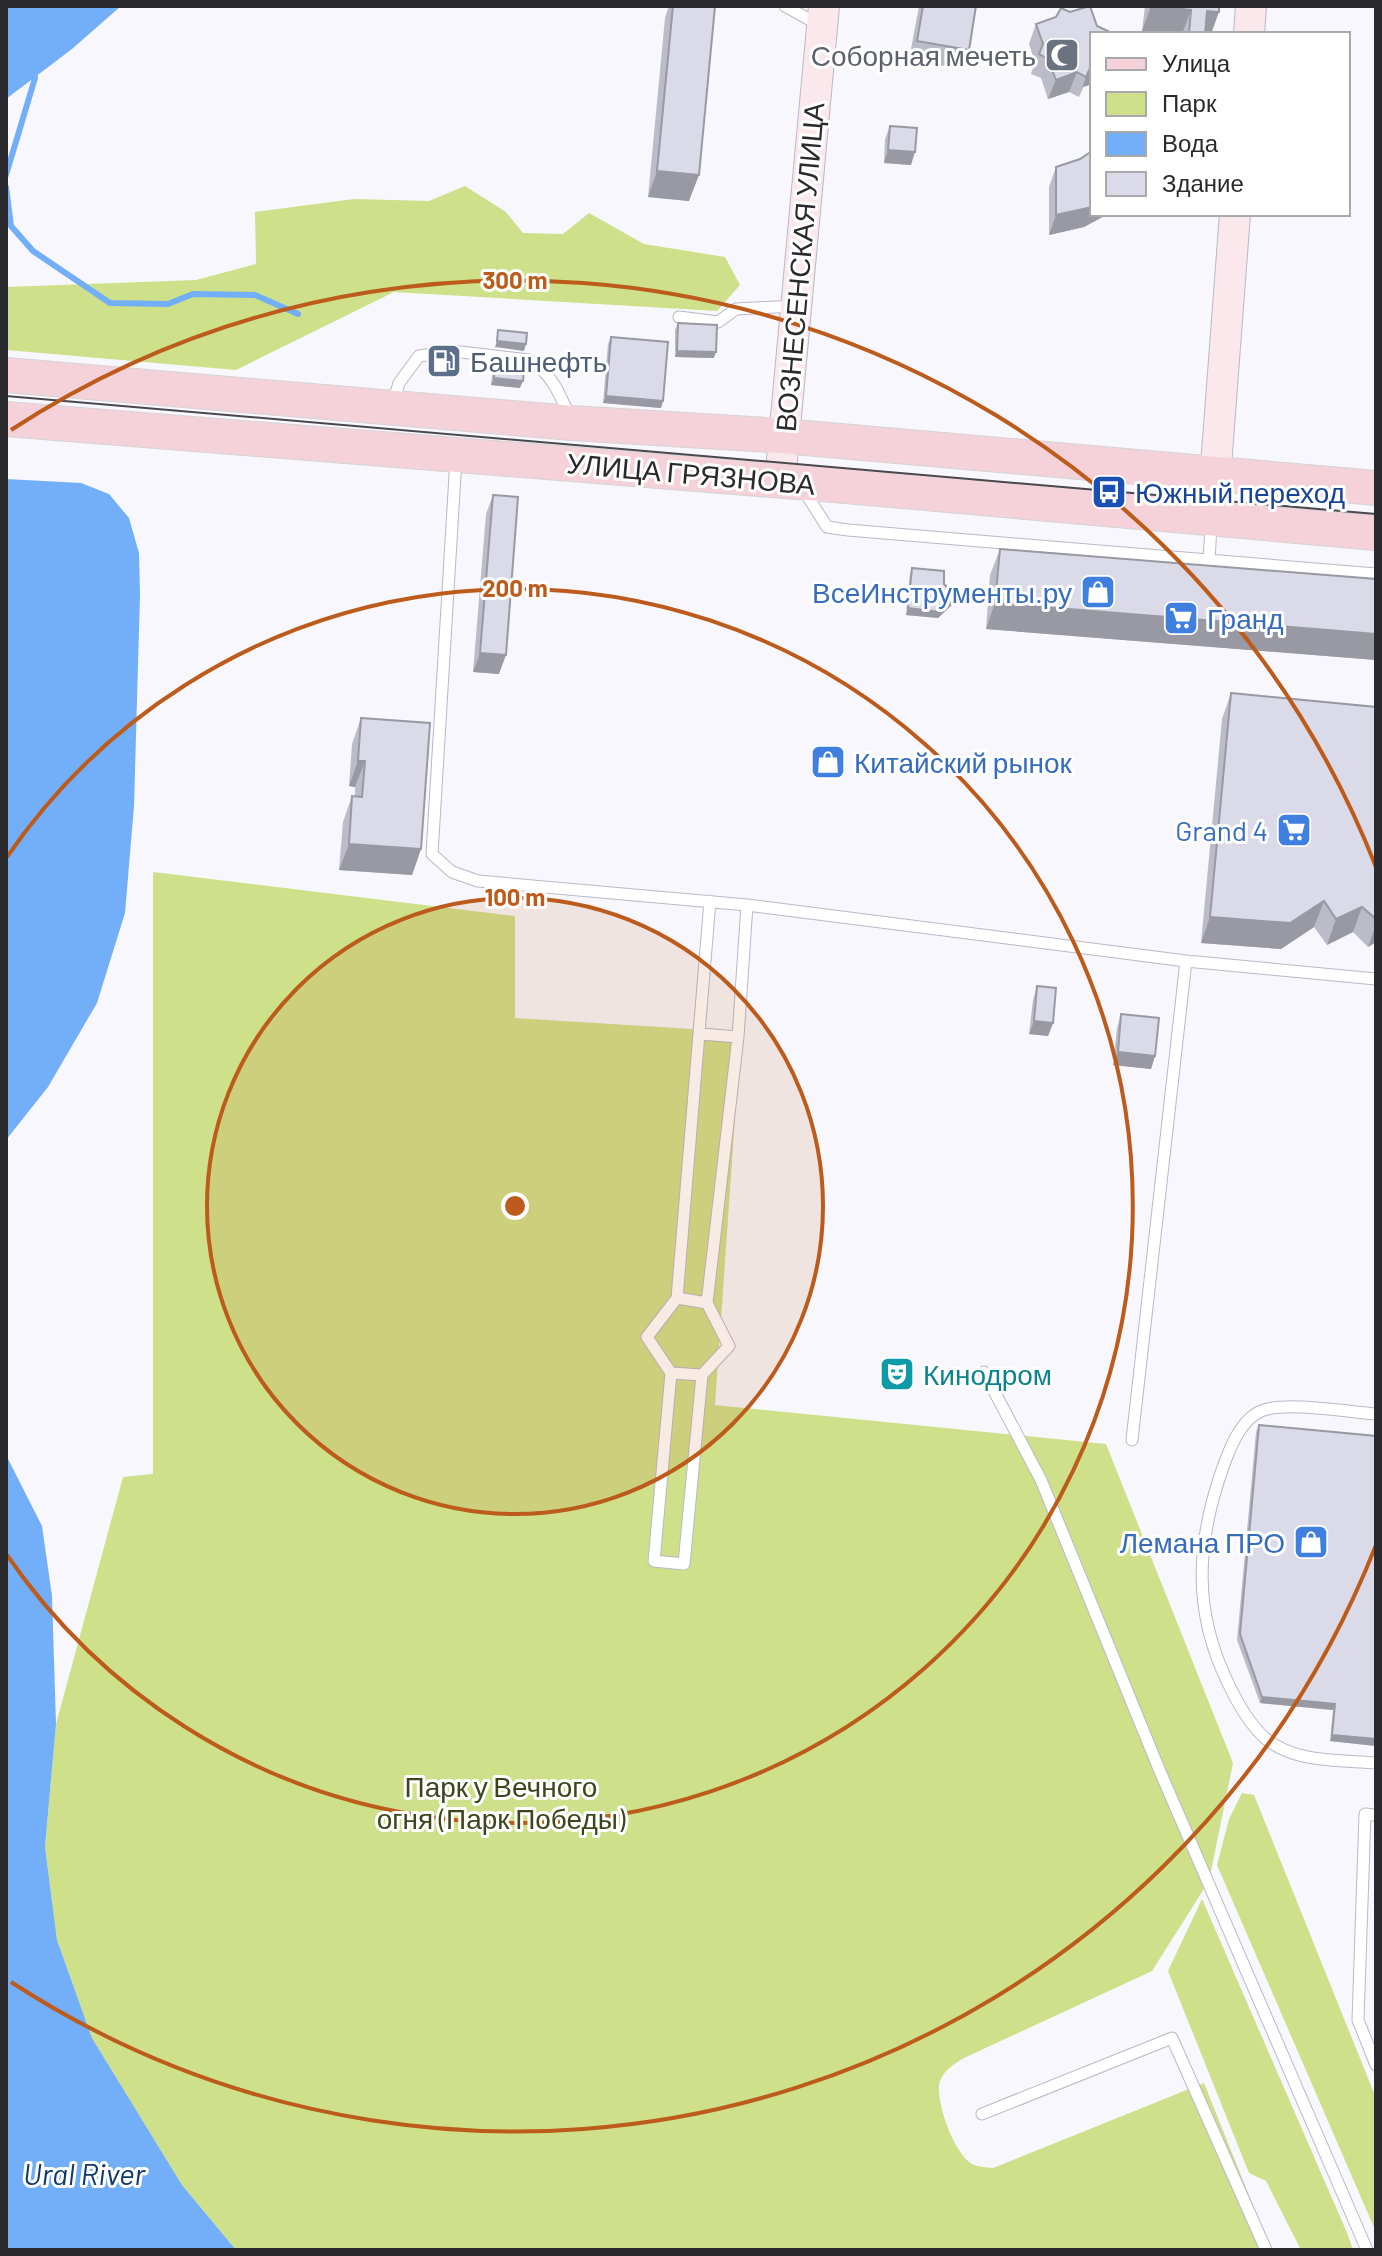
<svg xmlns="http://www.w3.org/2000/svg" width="1382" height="2256" viewBox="0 0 1382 2256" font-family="Barlow,sans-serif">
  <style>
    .green { fill: #cee08a }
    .water { fill: #72aff8 }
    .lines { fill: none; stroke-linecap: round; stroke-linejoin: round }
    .stream { stroke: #72aff8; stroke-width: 6 }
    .lane-casing { stroke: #bab8c7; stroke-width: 13 }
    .secondary-casing { stroke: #bab8c7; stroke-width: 32 }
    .primary-casing { stroke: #d4d4d5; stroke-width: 36 }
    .lane { stroke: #fff; stroke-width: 11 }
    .secondary { stroke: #fae8ec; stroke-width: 30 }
    .primary { stroke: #f5d2d9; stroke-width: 34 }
    .tram { stroke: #48484d; stroke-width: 2 }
    .wall { fill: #bcbbc8 }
    .shaded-wall { fill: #9999a3 }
    .building { fill: #dbdae9; stroke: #9999a3; stroke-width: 2 }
    .ring { fill: none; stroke: #bc5b1b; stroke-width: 4 }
    .labels { text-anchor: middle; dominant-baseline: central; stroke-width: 6; stroke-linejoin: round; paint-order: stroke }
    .worship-label { font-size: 28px; fill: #5b616d; stroke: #fff; text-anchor: end }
    .street-label { font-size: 28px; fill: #29292e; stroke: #fff }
    .service-label { font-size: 28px; fill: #4e5e75; stroke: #fff; text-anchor: start }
    .transit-label { font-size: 28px; fill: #164399; stroke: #fff; text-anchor: start }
    .shop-label { font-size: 28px; fill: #366cbe; stroke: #fff; text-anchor: end }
    .culture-label { font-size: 28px; fill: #0d838f; stroke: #fff; text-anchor: start }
    .park-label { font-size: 28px; fill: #3d451d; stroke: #fff }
    .water-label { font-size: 30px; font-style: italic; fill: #103a69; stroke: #fff }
    .centre { fill: #bc5b1b; stroke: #fff; stroke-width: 4 }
    .ring-label { font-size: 24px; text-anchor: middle; font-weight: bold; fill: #bc5b1b; stroke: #fff; stroke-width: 6; stroke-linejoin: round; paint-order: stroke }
  </style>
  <rect width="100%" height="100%" fill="#f8f7fd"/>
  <!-- green -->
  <path class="green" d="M465,186L506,212L523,233L563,234L589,213L644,244L725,257L740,285L717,311L394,292L236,370L6,350V287L196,280L256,264L255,212L354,199L429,201Z
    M153,872L515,916V1018L741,1032L715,1405L1106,1444L1233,1763L1209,1881L1152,1971L964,2058C954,2064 941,2072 939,2085C937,2105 955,2157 974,2165C979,2167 987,2167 993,2168L1204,2083L1271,2250H236L182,2185L92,2038L57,1940L45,1847L56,1724L123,1477L153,1474Z
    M1242,1793L1254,1795L1376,2098V2232L1217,1865L1229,1819Z
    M1202,1899L1348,2235L1353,2250H1301L1266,2181L1249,2173L1168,1971Z"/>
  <!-- water -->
  <path class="water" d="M6,6H121L72,49L6,99Z
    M6,479L81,483L109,494L129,518L139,553L140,595L134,806L125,913L97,1003L48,1087L6,1140Z
    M6,1455L42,1526L52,1596L56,1724L45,1847L57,1940L92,2038L182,2185L236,2250H6Z"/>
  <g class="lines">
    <!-- stream -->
    <path class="stream" d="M6,175L35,78L34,71
      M6,187L11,226L33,251L110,303L168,304L193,294L255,295L298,314"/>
    <!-- lane casing -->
    <g class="lane-casing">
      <path id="lane" d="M785,6L821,26
        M679,317L718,322L736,309L794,306
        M393,403L399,383L419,356L452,351L529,360C551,372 561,396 570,418
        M456,459L432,854L452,872L478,881L747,905L1186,961
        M803,489L827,527L848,530L1376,574
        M1209,562L1211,524
        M710,901L677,1298L647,1337L671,1373L654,1561L684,1564L702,1375L729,1346L707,1303L738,1037L747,905
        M701,1034L738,1037
        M677,1298L707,1303
        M984,1372L1041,1480L1159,1769L1367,2250
        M671,1373L702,1375
        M1376,1414C1348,1412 1285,1401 1261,1411C1240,1420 1229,1450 1222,1470C1196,1545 1193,1611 1228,1683C1237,1702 1249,1724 1265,1738C1294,1763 1340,1760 1376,1763
        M1132,1440L1186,961L1376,979
        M1376,1815L1365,1814L1358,2020L1376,2065
        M982,2114L1172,2038L1266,2250"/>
    </g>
    <!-- secondary casing -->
    <g class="secondary-casing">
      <path id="secondary" d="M1249,34L1251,6
        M780,481L824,6
        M1212,519L1235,214"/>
    </g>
    <!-- primary casing -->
    <g class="primary-casing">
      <path id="primary" d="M6,375L572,423L783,436L1376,488
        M6,419L846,486L1376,533"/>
    </g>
    <!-- lane -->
    <use href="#lane" class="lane"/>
    <!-- secondary -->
    <use href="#secondary" class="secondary"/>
    <!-- primary -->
    <use href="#primary" class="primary"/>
    <!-- tram -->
    <path class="tram" d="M6,396L1376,514"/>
  </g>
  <!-- wall -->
  <path class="wall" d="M669,6H715L689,201L648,197L665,18Z
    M919,6H976L969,50L962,69L909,60Z
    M1145,6H1219L1211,34H1171L1142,31Z
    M1036,24L1092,34V84L1083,87L1079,97L1069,92L1048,99L1041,78L1031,74L1035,62L1029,44Z
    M890,126L911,165L884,163L885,139Z
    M1080,159L1092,214H1108L1084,227L1049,235V187L1056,167Z
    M678,323L714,358L675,357V330Z
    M611,337L661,408L603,403L608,344Z
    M496,358L520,388L491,385L493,364Z
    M493,495L499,674L473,672L486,514Z
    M1000,549L1376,579V660L986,629L990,575Z
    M912,568L944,584L954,603L938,618L906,615L910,574Z
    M1231,693L1376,707V942L1368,947L1353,932L1327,945L1314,927L1281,949L1201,943L1222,719Z
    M361,718L421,849L412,875L339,870L343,822L352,796H355V787L349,786L352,744Z
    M1037,986L1053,1023L1048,1036L1029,1034L1033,1000Z
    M1121,1014L1155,1056L1151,1069L1113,1065L1117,1028Z
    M1259,1425L1376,1746L1330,1741L1333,1710L1260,1703L1237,1640L1256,1432Z"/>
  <!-- shaded-wall -->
  <path class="shaded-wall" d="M1151,6L1191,10L1182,34L1142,31Z
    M1207,11L1219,12L1211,34H1199Z
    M1092,67V84L1083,87L1079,97L1086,77L1090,68Z
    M1077,72L1069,92L1048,99L1056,80Z
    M888,150L915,152L911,165L884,163Z
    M657,171L699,175L689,201L648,197Z
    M1092,207V214H1108L1084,227L1049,235L1056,215Z
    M497,341L526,344L524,351L495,347Z
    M677,351L716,352L714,358L675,357Z
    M494,378L523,381L520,388L491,385Z
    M606,396L663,401L661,408L603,403Z
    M956,597L954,603L938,618L906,615L908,608Z
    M995,603L1376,634V660L986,629Z
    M480,653L506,655L499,674L473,672Z
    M358,761H365L355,787L349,786Z
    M349,844L421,849L412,875L339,870Z
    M1324,901L1314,927L1281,949L1201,943L1210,917Z
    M1362,907L1353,932L1327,945L1336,919Z
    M1376,925V942L1368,947Z
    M1034,1021L1053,1023L1048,1036L1029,1034Z
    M1118,1052L1155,1056L1151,1069L1113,1065Z
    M1262,1697L1335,1704L1333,1710L1260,1703Z
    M1332,1735L1376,1739V1746L1330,1741Z"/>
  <!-- building -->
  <path class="building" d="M673,6H715L699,175L657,171Z
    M923,6H976L969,50L917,41Z
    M1090,6L1097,26L1108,31L1107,34H1092V67L1090,68L1086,77L1077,72L1056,80L1048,59L1039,54L1043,44L1036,24L1056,17L1061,8L1070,12Z
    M1152,6H1219V12L1207,11L1205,34H1189L1191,10Z
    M890,126L917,128L915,152L888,150Z
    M1092,151V207L1056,215V167L1080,159Z
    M678,323L717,325L716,352L677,351Z
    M498,330L527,333L526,344L497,341Z
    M611,337L668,342L663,401L606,396Z
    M496,358L525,361L523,381L494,378Z
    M493,495L518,497L506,655L480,653Z
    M1000,549L1376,579V634L995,603Z
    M912,568L944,571V584L956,597L940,612L908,608Z
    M1231,693L1376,707V919L1362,907L1336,919L1324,901L1290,923L1210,917Z
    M361,718L430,723L421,849L349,844L352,796L362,797L365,761H358Z
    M1037,986L1056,988L1053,1023L1034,1021Z
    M1121,1014L1159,1018L1155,1056L1118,1052Z
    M1259,1425L1376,1436V1739L1332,1735L1335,1704L1262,1697L1240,1634Z"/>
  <!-- distance rings -->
  <circle cx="515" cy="1206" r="308" fill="#bc5b1b" fill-opacity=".12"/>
  <g class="ring">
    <circle cx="515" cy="1206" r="308"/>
    <path d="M7 857A617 617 0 1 1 7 1555"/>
    <path d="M1376 1545A925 925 0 0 1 11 1982M11 430A925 925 0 0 1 1376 867"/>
  </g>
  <!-- icons -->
  <defs>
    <g id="mosque-square" transform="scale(1.8)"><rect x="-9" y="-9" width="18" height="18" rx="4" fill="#6b7280" stroke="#fff"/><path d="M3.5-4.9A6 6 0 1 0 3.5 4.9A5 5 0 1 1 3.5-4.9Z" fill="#fff"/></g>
    <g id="fuel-square" transform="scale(1.8)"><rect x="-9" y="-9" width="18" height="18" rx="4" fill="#5c6f8a" stroke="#fff"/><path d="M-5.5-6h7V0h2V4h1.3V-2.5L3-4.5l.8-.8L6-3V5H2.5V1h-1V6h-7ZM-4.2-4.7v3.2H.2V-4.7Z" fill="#fff"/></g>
    <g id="bus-square" transform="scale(1.8)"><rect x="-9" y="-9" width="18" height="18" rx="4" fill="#1a4fb4" stroke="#fff"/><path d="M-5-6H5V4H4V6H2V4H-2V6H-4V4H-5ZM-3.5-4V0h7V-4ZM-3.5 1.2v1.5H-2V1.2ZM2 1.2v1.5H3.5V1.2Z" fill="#fff"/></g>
    <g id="shop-square" transform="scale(1.8)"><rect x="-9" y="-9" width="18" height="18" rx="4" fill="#3f7fe0" stroke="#fff"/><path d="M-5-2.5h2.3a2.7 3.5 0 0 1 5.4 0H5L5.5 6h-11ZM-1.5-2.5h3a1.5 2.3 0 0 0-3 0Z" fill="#fff"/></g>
    <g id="supermarket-square" transform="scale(1.8)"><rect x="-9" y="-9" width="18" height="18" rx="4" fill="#3f7fe0" stroke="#fff"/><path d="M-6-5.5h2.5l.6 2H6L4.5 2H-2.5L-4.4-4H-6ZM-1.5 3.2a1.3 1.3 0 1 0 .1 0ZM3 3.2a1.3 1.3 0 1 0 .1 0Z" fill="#fff"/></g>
    <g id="theatre-square" transform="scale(1.8)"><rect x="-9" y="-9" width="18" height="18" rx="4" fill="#0f9aa8" stroke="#fff"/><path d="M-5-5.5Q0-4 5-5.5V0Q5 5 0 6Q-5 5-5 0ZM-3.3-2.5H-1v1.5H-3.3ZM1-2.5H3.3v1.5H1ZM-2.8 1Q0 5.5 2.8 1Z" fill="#fff"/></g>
  </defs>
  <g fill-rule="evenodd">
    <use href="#mosque-square" x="1062" y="55"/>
    <use href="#fuel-square" x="444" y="361"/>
    <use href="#bus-square" x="1109" y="492"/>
    <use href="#shop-square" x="1098" y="592"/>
    <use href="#supermarket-square" x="1181" y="618"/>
    <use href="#shop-square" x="828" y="762"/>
    <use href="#supermarket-square" x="1294" y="830"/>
    <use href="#theatre-square" x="897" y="1374"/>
    <use href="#shop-square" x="1311" y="1542"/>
  </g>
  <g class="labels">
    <!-- worship labels -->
    <g class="worship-label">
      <text x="1036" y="55">Соборная мечеть</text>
    </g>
    <!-- street labels -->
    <g class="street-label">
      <text transform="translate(799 267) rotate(-85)">ВОЗНЕСЕНСКАЯ УЛИЦА</text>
      <text transform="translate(691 473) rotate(5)">УЛИЦА ГРЯЗНОВА</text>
    </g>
    <!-- service labels -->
    <g class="service-label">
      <text x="470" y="361">Башнефть</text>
    </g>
    <!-- transit labels -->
    <g class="transit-label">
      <text x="1135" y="492">Южный переход</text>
    </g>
    <!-- shop labels -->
    <g class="shop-label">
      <text x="1072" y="592">ВсеИнструменты.ру</text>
      <text x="1207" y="618" text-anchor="start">Гранд</text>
      <text x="854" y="762" text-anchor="start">Китайский рынок</text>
      <text x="1268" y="830">Grand 4</text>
      <text x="1285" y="1542">Лемана ПРО</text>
    </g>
    <!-- culture labels -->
    <g class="culture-label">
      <text x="923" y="1374">Кинодром</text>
    </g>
    <!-- park labels -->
    <g class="park-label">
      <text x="501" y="1786">Парк у Вечного<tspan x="501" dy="32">огня (Парк Победы)</tspan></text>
    </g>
    <!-- water labels -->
    <g class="water-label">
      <text x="84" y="2173">Ural River</text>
    </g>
  </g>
  <circle cx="515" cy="1206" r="12" class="centre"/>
  <g class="ring-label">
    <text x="515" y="289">300 m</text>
    <text x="515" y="597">200 m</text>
    <text x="515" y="906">100 m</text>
  </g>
  <!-- border -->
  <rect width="1382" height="2256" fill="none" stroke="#29292e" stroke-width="16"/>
  <!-- legend -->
  <rect x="1090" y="32" width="260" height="184" fill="#ffffff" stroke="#a9a9ab" stroke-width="2"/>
  <rect x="1106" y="58" width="40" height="12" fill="#f5d2d9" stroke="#a9a9ab" stroke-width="2"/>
  <text x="1162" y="72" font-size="24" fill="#29292e">Улица</text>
  <rect x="1106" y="92" width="40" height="24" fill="#cee08a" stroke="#a9a9ab" stroke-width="2"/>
  <text x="1162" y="112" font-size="24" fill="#29292e">Парк</text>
  <rect x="1106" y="132" width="40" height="24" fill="#72aff8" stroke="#a9a9ab" stroke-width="2"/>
  <text x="1162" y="152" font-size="24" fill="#29292e">Вода</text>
  <rect x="1106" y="172" width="40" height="24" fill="#dbdae9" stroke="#a9a9ab" stroke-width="2"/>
  <text x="1162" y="192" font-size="24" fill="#29292e">Здание</text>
</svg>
